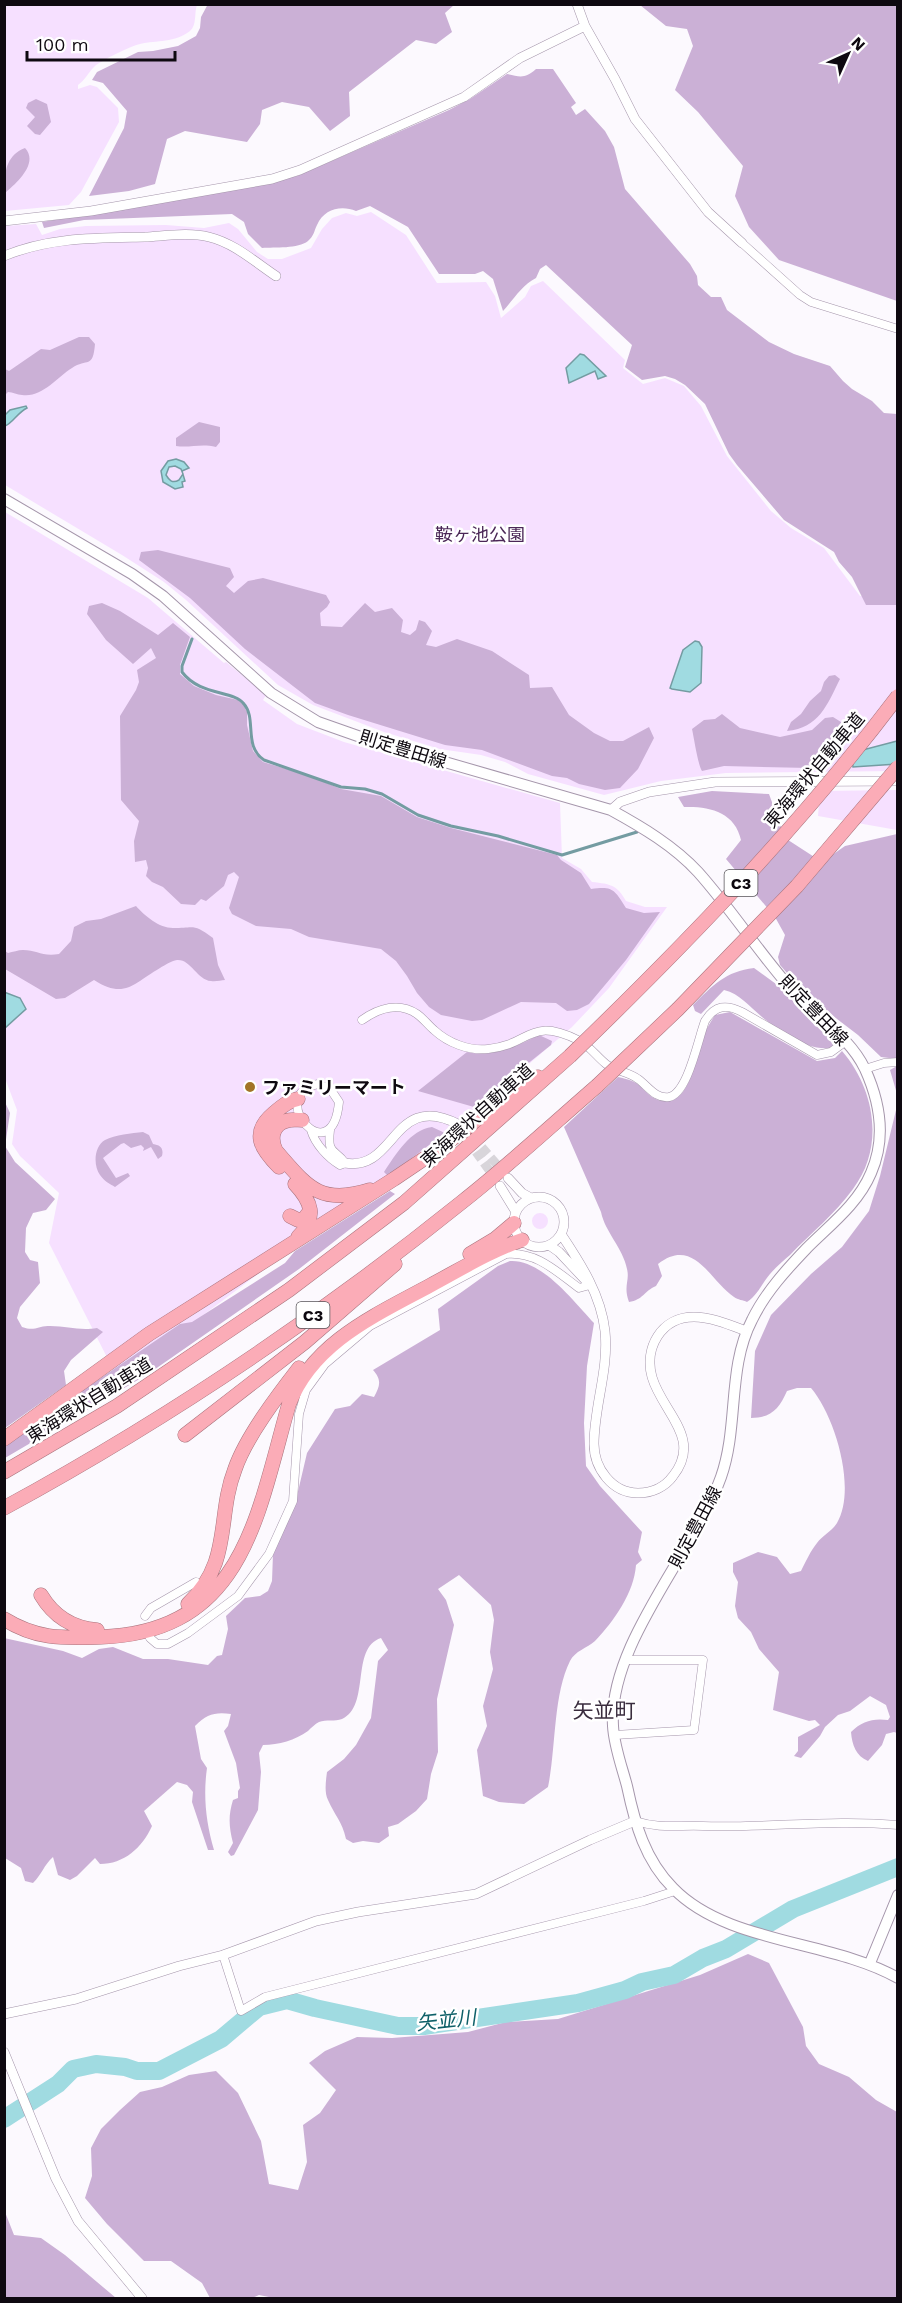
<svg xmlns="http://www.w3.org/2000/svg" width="902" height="2303" viewBox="0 0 902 2303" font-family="'Work Sans','Noto Sans JP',sans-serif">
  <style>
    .green { fill: #f6e0ff }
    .forest { fill: #cbb0d6 }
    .water { fill: #a0dbe1; stroke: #749ca2; stroke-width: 1.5; fill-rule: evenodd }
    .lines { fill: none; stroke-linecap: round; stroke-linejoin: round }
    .stream { stroke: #749ca2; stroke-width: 3 }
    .river { stroke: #a0dbe1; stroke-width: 18 }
    .tertiary-tunnel { stroke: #d8d5da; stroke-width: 9; stroke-dasharray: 9 4.5; stroke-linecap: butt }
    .minor-casing { stroke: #a596ab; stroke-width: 9 }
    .tertiary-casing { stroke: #a596ab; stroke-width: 10 }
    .secondary-casing { stroke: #a596ab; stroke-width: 12 }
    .motorway-casing { stroke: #a8737d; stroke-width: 15 }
    .minor { stroke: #fff; stroke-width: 8 }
    .tertiary { stroke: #fff; stroke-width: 9 }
    .secondary { stroke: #fff; stroke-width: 10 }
    .motorway { stroke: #fbacb7; stroke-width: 14 }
    .motorway-bridge-casing { stroke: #a8737d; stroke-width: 15; stroke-linecap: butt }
    .motorway-bridge { stroke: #fbacb7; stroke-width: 14 }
    .poi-dot { fill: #a27427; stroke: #fff; stroke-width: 2 }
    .labels { text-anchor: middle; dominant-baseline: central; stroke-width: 5; stroke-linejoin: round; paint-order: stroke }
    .shield { fill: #fff; stroke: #565358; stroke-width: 1.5 }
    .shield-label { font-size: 16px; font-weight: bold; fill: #0e0910 }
    .park-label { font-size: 18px; fill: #4b2757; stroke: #fff }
    .street-label { font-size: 18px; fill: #0e0910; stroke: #fff }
    .poi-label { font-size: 18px; font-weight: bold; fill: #0e0910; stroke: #fff; text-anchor: start }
    .water-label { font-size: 20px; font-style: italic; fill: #0e6068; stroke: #fff }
    .quarter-label { font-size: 21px; fill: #3a2d3e; stroke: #fff }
  </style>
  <rect width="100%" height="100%" fill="#fcf9fe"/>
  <!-- green -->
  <path class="green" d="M5,5H197C194,13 197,25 190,31C175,43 157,40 140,44C131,46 100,61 94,67C88,73 85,80 78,85V89L90,85L97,87L118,108L119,122L81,192L69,205L5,211Z
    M371,212L406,235L437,283L486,282L495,296L501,318L525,297L531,286L543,281L625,360L623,368L643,384L665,378L684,386L701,406L727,456L771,511L791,528L824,548L860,596H874L897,572V771L726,773L661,781L604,795L528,774L505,762L481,755L440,749L384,732L313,705L278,685L186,600L164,582L122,555L5,485V226L36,224L42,235L60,229L86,226L166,225L204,228L229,223L238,229L257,252L268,259H282L311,248L322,229L332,218L346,213L357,216Z
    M5,512L148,598L224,663L226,662L266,695L263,700L297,724L344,742L560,803L562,858L581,869L592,882C611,884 617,885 626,901L645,907H667L609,988L572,1027L466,1118L118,1379L49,1243L59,1193L20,1156L12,1144L17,1110L5,1078Z
    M897,790V830L818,816L820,791Z
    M532 1221a8 8 0 1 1 16 0a8 8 0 1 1-16 0Z"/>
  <!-- forest -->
  <path class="forest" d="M208,4H454V5L445,13L452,32L436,44L416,40L349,92L350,116L330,131L309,107L282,102L262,110L260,124L247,142L185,131L167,139L155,184L129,191L89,196L124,128L127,111L103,83L92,80L97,72L138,52L153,51L178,46L196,36L200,28L201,17Z
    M640,5H897V301L779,260L749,227L735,196L743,166L698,112L675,90L693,46L687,29L666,26Z
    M536,69H553L576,103L571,107L576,115L585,109L605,131L614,147L625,189L690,264L697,276L698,285L711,297H721L727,310L769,342L794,354L830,366L843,381L852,389L872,401L884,413L897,414V605H866L852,577L839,562L834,552L784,520L737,465L729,454L705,404L685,385L675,379L665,376L642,380L625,367L632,345L546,265L540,269L536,278C522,285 514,299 503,311L493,279L483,271L475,274H439L408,227L370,206L356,211C341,205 324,209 317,225C314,231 314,236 308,241C298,249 275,247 262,248L248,234L244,222L232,214L84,220L44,228L42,222L243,188L297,176L449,110L470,99L507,74C520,77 525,79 536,69Z
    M36,99L47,104L51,122L40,135L35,134L27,126L35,117L26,108L28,103Z
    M25,148C39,163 17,183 5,193C4,174 5,156 25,148Z
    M79,337H89L95,344C93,369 87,358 72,368C56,378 42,398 22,395C17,395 13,392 8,392L5,395V369L9,371L41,349L50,350Z
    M199,422L220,427V442L216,447C201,443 191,448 176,446V438Z
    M158,550L230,568L234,577L226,586L234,593L248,581L263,578L326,595L330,602L327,607L320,613L321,626L342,627L365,603L375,612L392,608L403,620L401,632L410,635L416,630L419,620L425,622L432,631L426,645L436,647L457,639L492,651L529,675L530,688L552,687L569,715L594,733L610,741H623L649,727L654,738L638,769L620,788L605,790L579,784L567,778L552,776L482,750L445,745L348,715L315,703L245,649L190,598L139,560L141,552Z
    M102,603L120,611L158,635L173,623L190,637L180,665V674L194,686L216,695L238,700L243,704L247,712V725L253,751L263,762L310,776L341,789L381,796L417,817L451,828L557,855L561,860L581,873L591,889C613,886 614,889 626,908L644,913L660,912L626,960L589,1004L577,1010L567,1011L556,1003L521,1002L482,1020L472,1021L441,1015L429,1007L417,993L407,976L396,961L381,949L309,937L291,929L256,926L232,914L229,908L239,877L234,872L228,875L224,886L206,901L201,899L195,905L181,904L163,887L152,882L146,876L148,868L146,860L135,862L134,841L139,821L121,800L120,716L136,690L139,682L137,670L156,658L151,648L133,664L106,640L87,614L89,606Z
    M835,675L840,679C827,705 819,728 787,731L791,722L801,714L810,701L821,691L824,682L829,676Z
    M722,714L740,728L780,737L812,730L825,718L833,717L841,722L843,728L810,768L724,766L702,771C698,765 694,738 692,729L704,720L715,719Z
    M712,791L769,794L785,838L822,862L845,846L897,834V1059L881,1057L858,1035L807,996L780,965L778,957L785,935L775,917L726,859L741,840C735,812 709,806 684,807L678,797Z
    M136,906C145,916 159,928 173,928C195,928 193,923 213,938L218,965L225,980C221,980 216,982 211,981C197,980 191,959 177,960C171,961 165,965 160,968C134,983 125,1000 94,980L65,998L56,999L5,969V951L8,953C13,952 18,950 23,950C37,950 42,957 59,954L71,941L74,927L86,921L101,919Z
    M754,968L776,984L826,1034L834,1044L830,1048C807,1051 779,1031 762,1017C749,1006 740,994 724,990L701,1014L695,1011L693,1005C712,986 726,971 754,968Z
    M730,1012L817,1061L835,1058L842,1051C875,1089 885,1147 853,1189C835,1214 811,1233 790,1255C783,1261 776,1267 770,1274C762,1283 758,1295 747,1302C743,1300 738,1300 734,1297C710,1281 694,1236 658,1264L662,1276L656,1286C644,1291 643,1300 629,1302C623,1286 630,1281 627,1269C623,1248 605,1232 601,1212L564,1127L618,1077C622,1078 628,1079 632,1081C642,1085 647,1096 658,1100C691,1109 693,1061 701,1040C705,1031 710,1023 715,1015Z
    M539,1035L552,1041L551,1045L474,1107L418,1091L467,1052C493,1058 517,1046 539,1035Z
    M897,1066V1733L894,1732L886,1734L882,1745L868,1761C856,1756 852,1745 851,1732C862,1721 873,1718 888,1720L890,1717L886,1705L870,1696L850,1711L838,1715L825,1727L820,1736L801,1758L794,1756L798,1751V1737L820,1725L815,1720L809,1721L773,1710L779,1672L759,1649L751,1632L738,1618L735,1606L738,1582L733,1572V1563L758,1552L777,1557L790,1574L801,1571C805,1563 811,1550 817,1543C822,1536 832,1531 837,1523C857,1489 835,1416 811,1388H797L787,1391C779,1409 771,1418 751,1418L755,1351L771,1315L811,1274L842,1247L869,1211L880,1176L897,1106V1094L890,1070Z
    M4,1100L10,1113L5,1146L15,1162L55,1199L46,1210L33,1213L26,1228L25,1252L30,1260L38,1262L40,1283L20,1307L17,1318L22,1327C36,1332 38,1325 50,1326C68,1326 79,1331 97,1328L103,1332L71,1360L64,1371L66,1385L5,1428Z
    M432,1127L445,1133L388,1176L384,1172C396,1154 410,1130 432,1127Z
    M143,1132L149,1135L153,1144C160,1145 164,1148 162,1156L158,1159L151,1147L143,1151L144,1148L141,1145L131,1148L124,1143L121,1144L103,1158L116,1178L128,1173L130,1176L115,1187C110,1184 104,1181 100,1175C93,1166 94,1146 105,1140C115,1135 132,1133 143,1132Z
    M390,1191L395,1194L299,1269L148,1374L5,1458L4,1444L180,1324L192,1322L285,1263L295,1251Z
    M510,1261C542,1259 574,1302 594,1323L587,1366L584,1423L586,1466L600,1486L642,1532L638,1552L642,1560L636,1565C634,1593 614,1621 595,1641C587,1648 575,1651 570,1661C553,1695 556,1749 548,1787L524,1804L499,1802L483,1796L477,1750L487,1726L483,1706L493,1669L490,1652L494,1620L491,1605L459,1575L438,1589L446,1600L454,1625L437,1699L438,1752L431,1774L427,1799L416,1811L398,1824L388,1827L389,1836L379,1843L363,1841L353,1843L346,1839C342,1821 335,1816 328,1800C324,1792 326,1780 327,1772L344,1759L356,1745L371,1718L378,1661L388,1650L381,1638C350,1648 371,1706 342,1719C335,1722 326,1719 319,1722C315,1724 311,1728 308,1731C295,1740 279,1745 263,1745L259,1753L261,1772L258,1810L234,1855L231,1856L228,1852L233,1843C229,1827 228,1816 233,1800L238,1798V1791L240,1788L236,1763L224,1731L228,1726L231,1714C215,1712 207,1714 195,1726L201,1759L207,1768C203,1796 206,1823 214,1850H208L192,1802L193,1792L187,1785L177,1782L144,1811L152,1826C142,1848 124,1864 100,1864L95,1858L77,1876L70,1880L58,1875L53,1857C44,1865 42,1874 33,1883L25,1881L21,1868L5,1858L4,1638L63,1651L82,1658L99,1649L113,1647L143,1659H168L208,1665L217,1656L222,1655L228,1629L226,1616L245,1598L260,1596L268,1591L272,1581L273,1554L296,1500L307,1453L335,1409L350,1406L362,1394L374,1397C380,1386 382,1380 373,1370L440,1330L438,1309L498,1266Z
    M748,1954L769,1963L803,2027L806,2046L819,2064L849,2077L876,2100L897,2112V2298H274L259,2295L252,2298H210L202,2283L171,2261H144L107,2224L85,2198L92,2176L91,2148L101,2129L120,2110L140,2092L162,2087L189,2075L216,2071L238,2093L261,2141L269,2184L298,2190L307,2162L303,2125L320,2113L336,2090L309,2063L325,2051L357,2037L392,2038L468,2032L506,2022L558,2019L700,1975Z
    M5,2212L14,2235L41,2238L65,2255L116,2298H5Z"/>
  <!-- water -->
  <path class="water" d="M580,354L584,355L606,376L598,379L595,371L569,383L566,368Z
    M26,406L27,408C17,413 13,423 5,426V415L10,410Z
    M176,459L184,462L189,468L182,471L185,481L182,482L183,487L175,489L163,482L161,471L168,461ZM175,466L181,469L183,474L179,480C172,484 169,480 166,475L169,467Z
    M695,641L699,642L702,647L701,683L690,692L672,689L670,688L683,650Z
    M897,741V764L853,767L851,753Z
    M4,992L20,998L26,1009L5,1028Z"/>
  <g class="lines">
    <!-- stream -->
    <path class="stream" d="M192,639L182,666V672C200,696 233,690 244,704C257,719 243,746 264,760L341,787L365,789L382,794L418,815L451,826L498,836L562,855L637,832"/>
    <!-- river -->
    <path class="river" d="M4,2119L58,2084L73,2069L96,2064L125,2067L137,2071H159L221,2039L259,2007L287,2000L315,2008L398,2026H424L578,2003L625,1990L642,1982L674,1975L703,1958L726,1949L793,1909L898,1867"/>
    <!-- tertiary-tunnel -->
    <path class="tertiary-tunnel" d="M473,1137L505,1174
      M468,1141L497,1181"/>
    <!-- minor casing -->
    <g class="minor-casing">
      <path id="minor" d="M742,243L800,295L811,302L898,329
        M362,1020C379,1008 399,1002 417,1014C424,1019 428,1025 434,1030C448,1043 469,1051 488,1049C531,1045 528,1016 578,1040C590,1046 596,1056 606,1064C615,1071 629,1072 638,1079C648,1086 655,1099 669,1097C688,1093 698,1039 705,1021C715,1005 726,1004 742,1012L817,1055L831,1052L846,1041
        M865,1069L884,1063L898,1062
        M318,1084L331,1090L339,1102C332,1175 264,1095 318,1084Z
        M311,1130C315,1144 328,1158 340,1165L345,1163
        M330,1130C327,1156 335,1148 345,1163
        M145,1616L151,1608L196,1582
        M150,1638L157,1644H168L188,1633L238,1596L269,1554L293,1501L299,1414L306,1390L325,1364L370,1326L506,1254C536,1251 557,1272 579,1288L590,1285
        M615,1735L694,1730L703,1660H625
        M635,1821C661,1829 677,1825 703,1826C768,1828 833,1819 898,1825
        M223,1955L241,2011L265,1997L644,1901L675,1891"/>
    </g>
    <!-- tertiary casing -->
    <g class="tertiary-casing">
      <path id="tertiary" d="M577,4L585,26L615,79L635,119L708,212L742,243
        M4,221L91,211L272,179L300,170L464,97L520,58L585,26
        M4,256C50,237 96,238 145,237C165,236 189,232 209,237C234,243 255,262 276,276
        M611,810L620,802L649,792L715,782L898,781
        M345,1163C397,1172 392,1089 460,1125
        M508,1178L522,1193L531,1198
        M500,1186L516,1212
        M514 1222a25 25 0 1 1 50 0a25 25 0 1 1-50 0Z
        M561,1234C581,1264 601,1295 605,1331C609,1370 594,1406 594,1444C594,1468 612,1493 638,1493C652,1493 665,1487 673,1476C703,1438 662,1412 652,1377C644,1348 661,1317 694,1317C711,1317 730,1325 746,1331
        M549,1245L559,1252L590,1285
        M4,2014L76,1999L179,1966L223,1955L316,1921L358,1912L476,1894L590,1840L635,1821
        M4,2052L56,2179L78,2221L142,2298"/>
    </g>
    <!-- secondary casing -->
    <g class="secondary-casing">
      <path id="secondary" d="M4,499L132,574L163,596L271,693L318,722L372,741L611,810C642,827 674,846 698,872C732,910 759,953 793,991C817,1018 849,1036 865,1069C880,1102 886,1139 871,1173C858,1204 830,1225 807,1248C786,1270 765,1293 752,1320C727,1368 739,1426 721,1477C694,1553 608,1644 613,1726C614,1746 622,1767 627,1786C635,1824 645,1860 673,1888C727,1944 831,1940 898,1978
        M870,1963L898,1895"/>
    </g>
    <!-- motorway casing -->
    <g class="motorway-casing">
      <path id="motorway" d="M302,1120C297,1120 291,1119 286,1121C272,1125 270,1139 276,1151C307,1186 319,1206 370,1190
        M279,1167C261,1149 250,1133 274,1113C281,1107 289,1100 298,1099
        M295,1184C311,1201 318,1217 298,1237
        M290,1216L298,1220L304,1219L310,1211
        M470,1254L495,1239L514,1223
        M185,1435L305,1342L395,1264
        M4,1439L149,1334L394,1179L443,1146L504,1098L538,1077
        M4,1472L117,1406L289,1290L404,1203L570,1056
        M4,1508C166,1420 319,1317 462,1202C509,1165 552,1125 597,1086
        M41,1595C54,1617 72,1628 97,1630
        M188,1604C233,1561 216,1518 235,1469C246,1437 278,1395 299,1368
        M4,1619C38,1640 63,1638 101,1637C244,1632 257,1515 289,1404C313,1342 376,1315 431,1285C461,1269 490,1251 522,1240"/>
    </g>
    <!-- minor -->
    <use href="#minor" class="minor"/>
    <!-- tertiary -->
    <use href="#tertiary" class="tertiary"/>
    <!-- secondary -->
    <use href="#secondary" class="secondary"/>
    <!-- motorway -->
    <use href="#motorway" class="motorway"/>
    <!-- motorway-bridge casing -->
    <g class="motorway-bridge-casing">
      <path id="motorway-bridge" d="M570,1056C687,943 799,827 898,696
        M597,1086L678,1009L797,886L898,767"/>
    </g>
    <!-- motorway-bridge -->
    <use href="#motorway-bridge" class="motorway-bridge"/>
  </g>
  <!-- markers -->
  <circle class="poi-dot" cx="250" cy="1087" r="6"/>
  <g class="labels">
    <!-- shield labels -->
    <g class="shield">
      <rect x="724.5" y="870" width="33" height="26" rx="4.5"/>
      <rect x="296.5" y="1302" width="33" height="26" rx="4.5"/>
    </g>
    <g class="shield-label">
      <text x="741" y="883">C3</text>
      <text x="313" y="1315">C3</text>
    </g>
    <!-- park labels -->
    <g class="park-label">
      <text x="480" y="534">鞍ヶ池公園</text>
    </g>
    <!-- street labels -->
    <g class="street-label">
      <text transform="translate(403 749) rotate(17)">則定豊田線</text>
      <text transform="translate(814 770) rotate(-50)">東海環状自動車道</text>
      <text transform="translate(814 1010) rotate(46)">則定豊田線</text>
      <text transform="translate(477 1115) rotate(-42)">東海環状自動車道</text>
      <text transform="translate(89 1400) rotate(-32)">東海環状自動車道</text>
      <text transform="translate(695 1527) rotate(-62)">則定豊田線</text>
    </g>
    <!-- poi labels -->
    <g class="poi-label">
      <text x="262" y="1087">ファミリーマート</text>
    </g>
    <!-- water labels -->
    <g class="water-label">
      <text transform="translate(446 2020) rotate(-6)">矢並川</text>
    </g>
    <!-- quarter labels -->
    <g class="quarter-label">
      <text x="604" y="1710">矢並町</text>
    </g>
  </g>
  <!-- border -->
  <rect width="902" height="2303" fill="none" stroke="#0e0910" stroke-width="12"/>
  <!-- north arrow -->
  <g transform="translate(848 54) rotate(45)" stroke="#ffffff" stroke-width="4.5" paint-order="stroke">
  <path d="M0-4.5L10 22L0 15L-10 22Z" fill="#0e0910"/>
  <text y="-9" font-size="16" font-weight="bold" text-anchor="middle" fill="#0e0910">N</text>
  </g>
  <!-- scale -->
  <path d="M27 51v9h148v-9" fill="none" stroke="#0e0910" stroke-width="3"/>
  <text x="36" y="51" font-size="18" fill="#0e0910" stroke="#ffffff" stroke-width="4.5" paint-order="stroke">100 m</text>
</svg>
